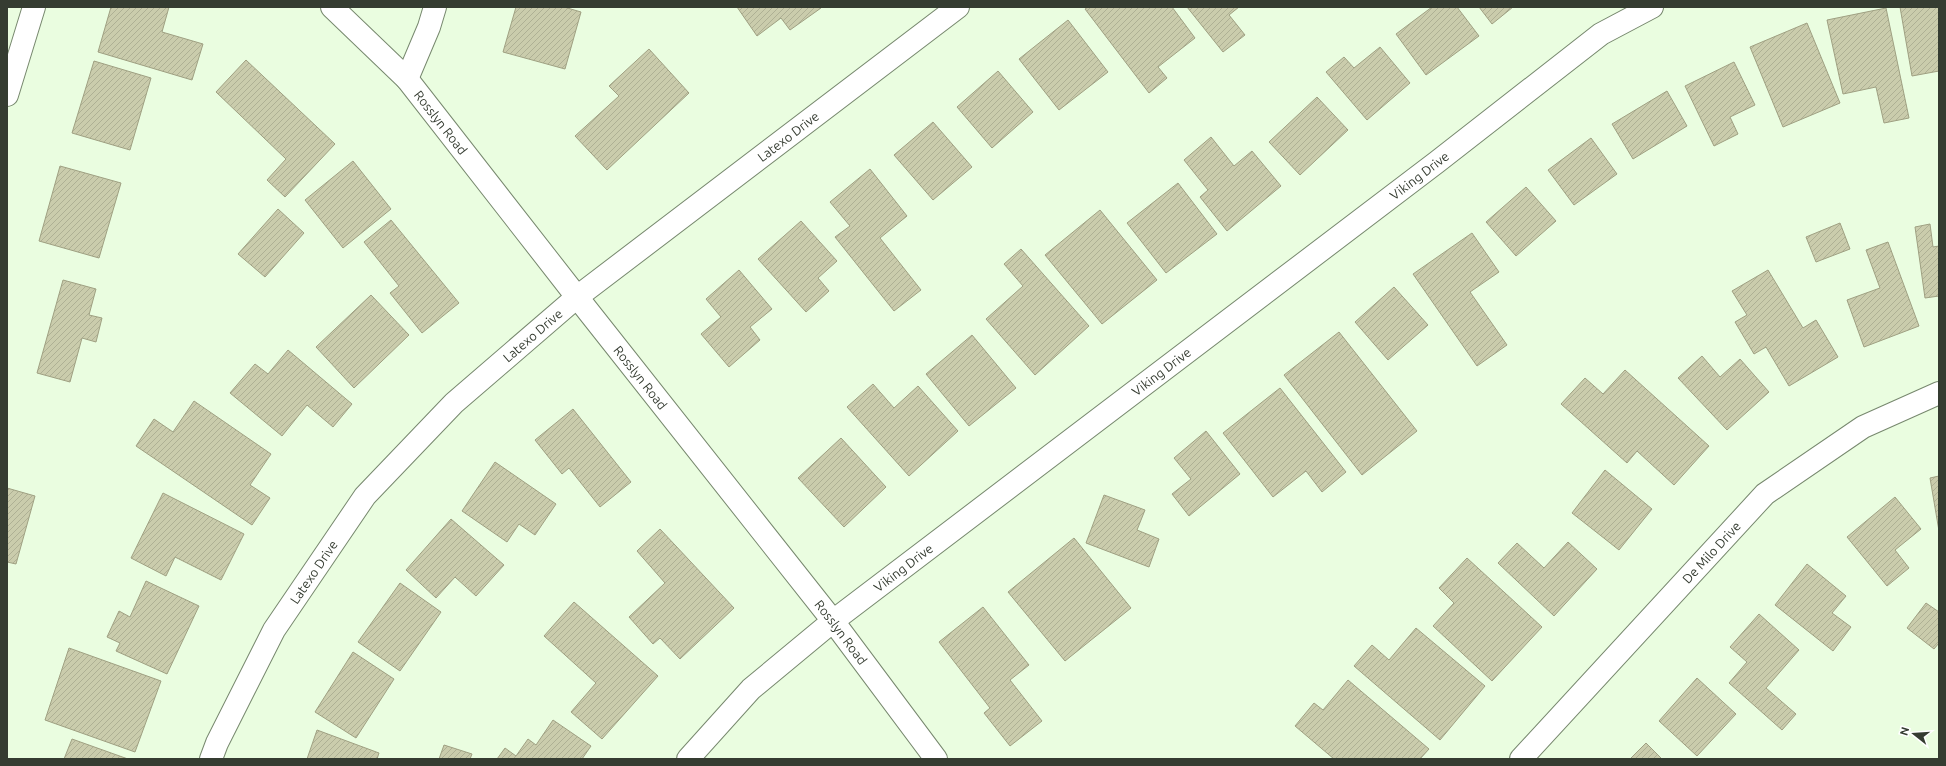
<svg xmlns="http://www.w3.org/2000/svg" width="1946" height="766" viewBox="0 0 1946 766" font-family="Ubuntu,sans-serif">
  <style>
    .building { fill: url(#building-hatch); stroke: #9fa082 }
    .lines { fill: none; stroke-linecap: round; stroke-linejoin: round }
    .minor-casing { stroke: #77886e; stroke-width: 24 }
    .minor { stroke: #fff; stroke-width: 22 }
    .labels { text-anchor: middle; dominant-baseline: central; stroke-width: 4; stroke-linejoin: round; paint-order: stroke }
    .street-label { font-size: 13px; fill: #353c31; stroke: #fff }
  </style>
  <defs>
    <pattern id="building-hatch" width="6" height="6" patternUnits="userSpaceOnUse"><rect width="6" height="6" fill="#caccac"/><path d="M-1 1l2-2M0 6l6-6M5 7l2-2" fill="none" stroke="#aeb094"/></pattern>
  </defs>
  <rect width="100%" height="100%" fill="#eafde0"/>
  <!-- building -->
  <path class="building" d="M111,7H169L162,32L203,44L192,80L98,52Z
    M516,7H564L581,12L565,69L503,52Z
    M737,7H820L821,8L790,30L781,18L757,36Z
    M1088,7H1172L1195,38L1158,67L1167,78L1149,93L1085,9Z
    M1187,7H1239L1229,15L1245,35L1223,52Z
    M1432,7H1457L1479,36L1426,75L1396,34Z
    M1479,7H1513L1492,24Z
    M1900,7H1939V71L1912,76Z
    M1886,8L1909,118L1884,123L1876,87L1843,94L1827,20Z
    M1068,20L1108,72L1059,110L1019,59Z
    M1807,23L1840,103L1783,127L1750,47Z
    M1380,47L1410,83L1367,120L1326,72L1344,57L1354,68Z
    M649,49L689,93L607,170L575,136L619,96L609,86Z
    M246,60L335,144L285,197L267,180L286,159L216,92Z
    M94,61L151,78L130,150L72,133Z
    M1734,62L1755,105L1730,117L1738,134L1714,146L1685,86Z
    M998,71L1033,112L992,148L957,107Z
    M1667,91L1687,126L1633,159L1612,124Z
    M1317,97L1348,130L1300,175L1269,142Z
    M933,122L972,167L933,200L894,155Z
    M1211,137L1234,166L1252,151L1281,186L1227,231L1200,197L1208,190L1184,160Z
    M1591,138L1617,174L1574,205L1548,170Z
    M353,161L391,209L343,248L305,200Z
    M60,166L121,183L99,258L39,241Z
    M870,169L907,216L880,238L921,290L894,311L835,237L850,226L830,202Z
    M1178,183L1217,234L1166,273L1127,223Z
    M1526,187L1556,221L1516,256L1486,222Z
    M278,209L304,233L265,277L238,254Z
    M1100,210L1157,280L1102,324L1045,255Z
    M391,220L459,303L422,333L390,293L399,286L364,242Z
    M801,221L837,261L818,278L829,291L806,312L758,259Z
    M1840,223L1850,249L1816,262L1806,237Z
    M1930,224L1933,247L1939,246V296L1925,298L1915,227Z
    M1472,233L1499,272L1470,292L1507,345L1477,366L1413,274Z
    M1888,242L1919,326L1864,347L1847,300L1880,288L1866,250Z
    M1021,249L1089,326L1035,375L986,319L1023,286L1004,264Z
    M739,270L772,309L750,327L760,340L729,367L701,334L721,317L706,299Z
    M1768,270L1803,328L1816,320L1838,357L1789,386L1766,347L1754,354L1735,322L1747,315L1732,291Z
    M63,280L96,289L89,315L102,318L96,342L82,338L70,382L37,373Z
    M1394,287L1428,325L1388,360L1355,322Z
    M371,295L409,335L354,388L316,347Z
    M1339,332L1417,431L1362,475L1284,375Z
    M972,335L1016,388L969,426L926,374Z
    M288,350L352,404L333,427L307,405L282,436L230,393L255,364L268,374Z
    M1702,356L1720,377L1740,359L1769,392L1727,430L1678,378Z
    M1625,370L1709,446L1674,485L1637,451L1627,463L1561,404L1585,378L1603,394Z
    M873,384L894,408L918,386L958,431L909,476L847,407Z
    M1280,388L1346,472L1322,492L1306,471L1273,497L1223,433Z
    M194,401L271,454L250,485L270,498L252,525L136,446L154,419L173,432Z
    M573,409L631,482L600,507L569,468L562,474L535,440Z
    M1206,431L1240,474L1189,516L1172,494L1191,479L1174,458Z
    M841,438L886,487L844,527L798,478Z
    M495,462L556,504L535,535L519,524L507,542L462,511Z
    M1605,470L1652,509L1619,550L1572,513Z
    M1939,476V531L1930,478Z
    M7,488L35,496L16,564L7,562Z
    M163,493L244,534L221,580L175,557L166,576L131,558Z
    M1104,495L1145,510L1137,530L1159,539L1149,567L1086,543Z
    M1895,497L1921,529L1895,550L1909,568L1887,586L1847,537Z
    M451,519L504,565L476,596L455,577L436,598L406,570Z
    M660,529L734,608L680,659L660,638L653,644L629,617L665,583L637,551Z
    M1074,538L1131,608L1065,661L1008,592Z
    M1568,542L1597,569L1554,616L1498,563L1517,543L1544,568Z
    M1467,558L1542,627L1492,681L1433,626L1454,603L1439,588Z
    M1807,564L1846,596L1832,613L1851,627L1833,651L1775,605Z
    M146,581L199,606L167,674L116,651L120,643L107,637L119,611L130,617Z
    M400,583L441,612L400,671L358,642Z
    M574,602L658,676L602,739L571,712L596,683L544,636Z
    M1926,603L1939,612V643L1934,649L1907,628Z
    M983,607L1029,665L1010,680L1042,721L1010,746L984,713L990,708L939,642Z
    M1759,614L1799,650L1766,688L1796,714L1782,730L1729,683L1747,662L1730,647Z
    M1416,628L1485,686L1440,740L1354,666L1372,645L1389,660Z
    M69,648L161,681L135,752L45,720Z
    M353,652L394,679L356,738L315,712Z
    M1697,678L1736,714L1697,756L1659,721Z
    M1348,680L1429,749L1420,759H1334L1295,726L1314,703L1323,710Z
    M553,720L591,746L582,759H497L505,748L516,756L528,739L536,745Z
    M317,730L379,753L377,759H307Z
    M72,739L128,759H64Z
    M1646,743L1662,759H1630Z
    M444,745L472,754L470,759H439Z"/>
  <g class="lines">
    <!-- minor casing -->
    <g class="minor-casing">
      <g id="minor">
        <path id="s1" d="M332,7L407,79L577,297L833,621L936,759"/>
        <path d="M407,79L429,27L435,7"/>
        <path d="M7,95L34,7"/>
        <path id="s2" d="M211,759L217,743L274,630L365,496L454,403L577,297L958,7"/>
        <path id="s3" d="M688,759L751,689L833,621L1437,162L1601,34L1652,7"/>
        <path id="s4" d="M1521,759L1765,494L1863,427L1939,393"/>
      </g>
    </g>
    <!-- minor -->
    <use href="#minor" class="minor"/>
  </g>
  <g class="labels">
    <!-- street labels -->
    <g class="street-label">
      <text stroke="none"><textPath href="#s1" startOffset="159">Rosslyn Road</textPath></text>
      <text stroke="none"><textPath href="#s2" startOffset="862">Latexo Drive</textPath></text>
      <text stroke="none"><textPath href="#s3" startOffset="937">Viking Drive</textPath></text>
      <text stroke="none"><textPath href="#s2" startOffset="538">Latexo Drive</textPath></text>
      <text stroke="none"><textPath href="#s3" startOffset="613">Viking Drive</textPath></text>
      <text stroke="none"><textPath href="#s1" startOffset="483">Rosslyn Road</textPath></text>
      <text stroke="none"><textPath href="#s4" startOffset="281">De Milo Drive</textPath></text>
      <text stroke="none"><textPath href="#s3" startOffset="289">Viking Drive</textPath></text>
      <text stroke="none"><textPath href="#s2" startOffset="214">Latexo Drive</textPath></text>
      <text stroke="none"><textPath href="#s1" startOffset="807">Rosslyn Road</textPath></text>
    </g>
  </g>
  <!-- border -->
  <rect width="1946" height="766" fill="none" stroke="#353c31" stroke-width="16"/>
  <!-- north arrow -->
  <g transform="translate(1914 734) rotate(287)" stroke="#ffffff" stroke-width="3" paint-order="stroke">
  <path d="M0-3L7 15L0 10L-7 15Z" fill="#353c31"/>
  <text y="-6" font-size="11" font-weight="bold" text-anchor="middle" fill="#353c31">N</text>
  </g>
</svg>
